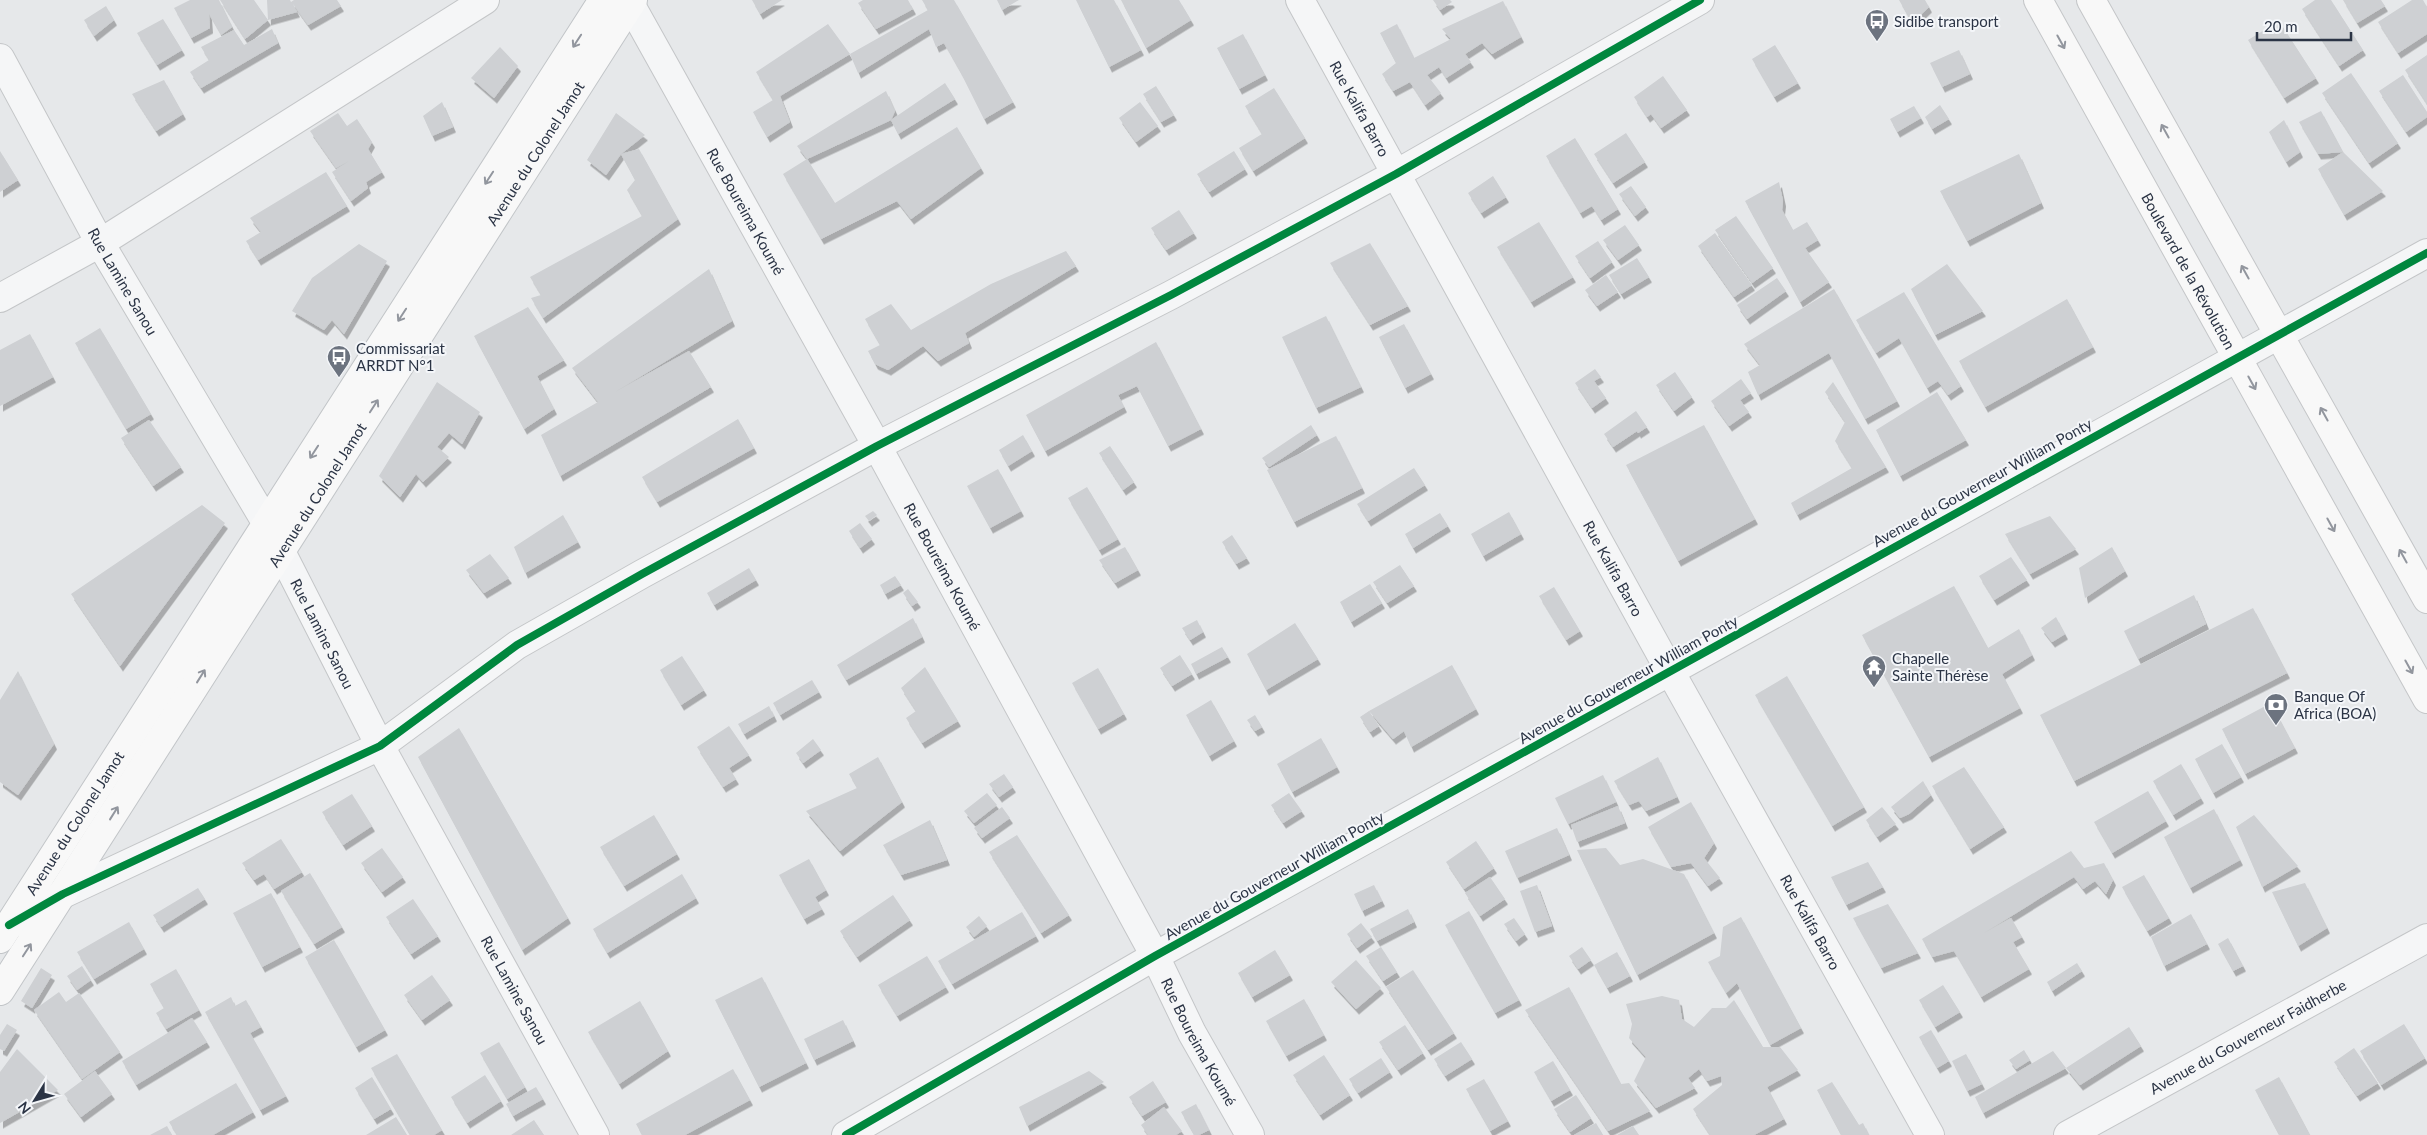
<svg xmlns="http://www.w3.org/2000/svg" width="2427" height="1135" viewBox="0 0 2427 1135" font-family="Lato,sans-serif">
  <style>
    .building { fill: #ced0d3; filter: url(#shadow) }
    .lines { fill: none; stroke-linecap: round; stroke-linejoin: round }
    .minor-casing { stroke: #c4c6c8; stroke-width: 30 }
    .secondary-casing { stroke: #c4c6c8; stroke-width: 30 }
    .primary-casing { stroke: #c2c5c8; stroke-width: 30 }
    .minor { stroke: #f5f6f7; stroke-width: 28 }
    .secondary { stroke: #f8f8f8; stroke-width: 28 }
    .primary { stroke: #f8f8f8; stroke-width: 28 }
    .cycleway-casing { stroke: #f4f6f9; stroke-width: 11 }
    .cycleway { stroke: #00873e; stroke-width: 8 }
    .oneway { stroke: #92969e }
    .labels { text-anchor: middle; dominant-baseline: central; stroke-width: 4; stroke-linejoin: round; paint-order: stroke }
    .poi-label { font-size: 15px; fill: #2b3445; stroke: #f4f6f9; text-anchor: start }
    .street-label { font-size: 15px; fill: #2b3445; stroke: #f4f6f9 }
  </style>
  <defs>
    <filter id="shadow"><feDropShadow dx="3" dy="5.5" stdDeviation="0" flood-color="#0004"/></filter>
  </defs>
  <rect width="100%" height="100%" fill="#e6e8ea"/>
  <!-- building -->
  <path class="building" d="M190,0H219L232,27L221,35L209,14L210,28L191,38L174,8Z
    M220,0H254L268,20L245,39Z
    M267,0H290L291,2L294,0H337L341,6L308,25L293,4L297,12L268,20Z
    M752,0H782L760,14Z
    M863,0H908L913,9L876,29L858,3Z
    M922,0H954L1013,102L984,119L962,75L944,43L936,47L929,29L858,73L850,54L928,10Z
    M997,0H1019L1002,10Z
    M1076,0H1114L1141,50L1109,67Z
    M1121,0H1179L1191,20L1146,48Z
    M1433,0H1450L1452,2L1440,10Z
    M1899,0H1925L1929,7L1912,23Z
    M2315,0H2331L2363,50L2339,66L2302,9Z
    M2343,0H2381L2385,6L2357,23Z
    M2412,0H2423L2427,7V34L2398,53L2378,22Z
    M1503,1L1521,37L1492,54L1482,43L1465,54L1471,62L1446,78L1439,67L1427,75L1441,93L1425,105L1410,82L1393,91L1382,74L1396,63L1380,33L1397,24L1414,58L1451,39L1442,29Z
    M106,6L114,20L94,36L84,20Z
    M163,19L182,50L157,65L137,33Z
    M2279,21L2316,78L2284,98L2248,40Z
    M828,24L850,54L780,96L790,122L767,137L753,112L773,100L756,72Z
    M272,29L278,43L201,88L190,72L209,60L201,47L234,30L244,45Z
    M1243,34L1265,75L1239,89L1217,48Z
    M1775,45L1798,83L1774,97L1752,59Z
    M500,47L518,66L494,98L471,78Z
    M1959,50L1970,74L1942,87L1930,63Z
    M2427,55V104L2405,70Z
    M2351,73L2398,143L2369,163L2322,93Z
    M2403,75L2427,112V117L2406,132L2379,91Z
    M1663,76L1687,110L1661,128L1651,114L1647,117L1634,97Z
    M164,80L183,114L156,131L132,94Z
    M945,83L955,99L898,134L891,120Z
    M1156,86L1174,115L1161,122L1143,94Z
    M1274,88L1305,138L1253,171L1239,148L1262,134L1245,106Z
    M886,91L895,111L891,120L807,159L797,146Z
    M442,102L453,127L432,136L423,116Z
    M1140,102L1158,126L1136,142L1119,118Z
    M1940,105L1949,119L1932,129L1925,117Z
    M1914,106L1921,118L1897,132L1890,119Z
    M2321,111L2343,152L2318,154L2299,122Z
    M338,113L347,126L357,119L372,142L368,149L382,172L366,182L368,188L351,201L332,172L349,161L336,168L310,131Z
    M616,113L645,135L621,154L606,175L587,160Z
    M2284,120L2300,152L2286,162L2269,132Z
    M957,127L981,168L911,219L897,201L821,239L783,174L807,159L835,203Z
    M1626,133L1645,162L1613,183L1594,154Z
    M1575,138L1618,209L1601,220L1592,206L1580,213L1546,156Z
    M639,149L678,219L543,318L531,298L541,295L530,277L642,216L627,190L635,180L621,154Z
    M0,151L18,180L0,192Z
    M1234,151L1245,169L1209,192L1197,174Z
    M2343,152L2383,191L2344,215L2318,169Z
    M2019,154L2041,203L1967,241L1940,191Z
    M326,172L347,206L258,260L246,241L261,232L250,218Z
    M1493,176L1506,197L1481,213L1468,193Z
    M1779,182L1783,201L1782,210L1793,230L1807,222L1818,240L1805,248L1829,282L1800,302L1745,201Z
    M1631,186L1646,207L1635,216L1619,194Z
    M1179,210L1194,233L1166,250L1151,228Z
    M1736,216L1773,268L1752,283L1715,230Z
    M1539,222L1573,277L1531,302L1497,247Z
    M1625,225L1639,245L1618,260L1603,240Z
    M1715,233L1752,285L1734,297L1698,246Z
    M1598,241L1612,262L1590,278L1575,256Z
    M1370,243L1408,306L1370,325L1330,263Z
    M359,244L387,261L344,334L332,320L324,330L292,311L312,278Z
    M1066,251L1076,266L965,333L969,343L938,361L923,346L888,370L875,364L868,351L880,345L865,319L891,304L911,330L991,284Z
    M1637,258L1649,277L1621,294L1609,275Z
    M1947,264L1983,311L1935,335L1911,289Z
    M709,269L732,321L615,392L689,351L711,387L560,476L541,435L598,402L572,368Z
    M1606,275L1618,292L1597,306L1585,290Z
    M1777,278L1786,291L1747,319L1737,305Z
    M1834,289L1897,401L1865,419L1829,353L1758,395L1748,372L1760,365L1744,344Z
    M1904,292L1961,386L1948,395L1938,381L1927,388L1899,338L1876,353L1856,320Z
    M2067,299L2093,347L1985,407L1959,361Z
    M528,307L564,360L537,376L554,409L524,429L474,336Z
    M1326,316L1361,387L1316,408L1282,337Z
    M1404,324L1431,374L1405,388L1379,337Z
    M100,328L151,414L126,429L75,343Z
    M30,334L53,377L0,406V350Z
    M1156,342L1201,429L1168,446L1137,386L1118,395L1124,407L1045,451L1026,415Z
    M1595,369L1601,377L1594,381L1606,398L1592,408L1575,383Z
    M1675,372L1692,397L1674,411L1656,385Z
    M1741,379L1751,393L1740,400L1749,412L1729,426L1711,401Z
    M437,382L480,412L462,444L449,433L437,447L449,457L423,482L416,474L400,497L379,476Z
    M1833,382L1886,467L1797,515L1791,503L1852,468L1835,441L1845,422L1825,392Z
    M1937,392L1966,440L1900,476L1876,430Z
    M1636,411L1647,427L1638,433L1637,431L1613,447L1604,434Z
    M738,419L754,448L657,502L642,477Z
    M149,420L181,467L153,486L121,438Z
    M1311,425L1317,435L1269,467L1262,458Z
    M1704,425L1755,519L1678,561L1626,465Z
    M1023,435L1032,451L1008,466L999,450Z
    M1336,436L1362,488L1294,522L1267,470Z
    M1110,446L1134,482L1123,490L1099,453Z
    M1414,468L1425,485L1368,521L1357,504Z
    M998,469L1021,511L990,528L967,486Z
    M1087,487L1118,539L1099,550L1068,498Z
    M202,505L225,523L120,666L71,594Z
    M873,511L877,515L869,521L865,516Z
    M1509,512L1521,534L1483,556L1471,534Z
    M1440,513L1448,526L1413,548L1405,534Z
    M563,515L578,542L525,573L514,547Z
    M2050,516L2076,549L2030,574L2005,534Z
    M860,523L872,539L860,548L849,531Z
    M1232,535L1247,558L1236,564L1222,542Z
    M1125,547L1138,570L1115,583L1099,560Z
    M2112,547L2125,571L2085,598L2079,568Z
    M490,554L509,578L484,593L466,570Z
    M2011,557L2027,580L1994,600L1979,576Z
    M1400,565L1414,586L1387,603L1373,582Z
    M749,568L756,580L714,605L707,593Z
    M895,576L901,585L885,594L880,585Z
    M1370,584L1382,603L1351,622L1340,602Z
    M1954,586L1988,648L2019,629L2032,655L2002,674L2020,708L1929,757L1862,635Z
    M1554,587L1580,631L1566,640L1539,596Z
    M908,589L918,602L912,606L903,593Z
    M2194,595L2206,624L2138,659L2124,631Z
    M2253,608L2287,673L2074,781L2040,715Z
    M2056,617L2065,634L2052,642L2041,628Z
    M913,618L922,637L846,680L837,665Z
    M1197,620L1203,632L1190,640L1182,628Z
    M1295,623L1318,659L1266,690L1247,654Z
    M1222,647L1228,657L1196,674L1191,664Z
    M1180,655L1192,674L1172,686L1160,668Z
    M682,656L704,690L681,705L660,670Z
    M1452,665L1476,709L1411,747L1404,731L1393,739L1369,711Z
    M925,667L958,721L922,743L906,718L916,711L901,688Z
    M1098,668L1124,714L1098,729L1072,683Z
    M18,671L54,744L18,795L0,782V700Z
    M1787,676L1864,807L1832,826L1755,695Z
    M812,680L819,692L780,715L773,703Z
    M1211,700L1234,741L1209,756L1186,715Z
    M2271,703L2295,748L2245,774L2222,729Z
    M769,706L774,716L744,734L738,724Z
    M1369,711L1379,726L1370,732L1360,717Z
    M1255,715L1262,727L1255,731L1247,720Z
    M729,726L749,755L729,768L736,779L723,787L697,747Z
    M459,728L568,918L522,950L418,757Z
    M1321,738L1337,767L1292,792L1277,764Z
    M813,739L821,750L803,763L796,753Z
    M2222,744L2241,777L2213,793L2195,759Z
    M878,757L902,802L840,851L806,811L857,788L849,774Z
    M1658,757L1677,797L1646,811L1639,801L1629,805L1614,781Z
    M2181,764L2201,798L2173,815L2153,781Z
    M1964,767L2004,827L1970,849L1932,786Z
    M1004,774L1013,787L999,797L989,784Z
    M1603,775L1616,802L1568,824L1555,798Z
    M1923,781L1931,795L1909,814L1900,818L1891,807Z
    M2148,791L2166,821L2112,853L2094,822Z
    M987,793L997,805L974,823L964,811Z
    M1289,793L1302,811L1283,823L1271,805Z
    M352,794L372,826L343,845L322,812Z
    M1691,802L1714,843L1704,858L1720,878L1708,886L1691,863L1671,867L1648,827Z
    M1618,806L1625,823L1577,842L1571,825Z
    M1002,807L1010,818L982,838L974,828Z
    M1882,807L1896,824L1877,837L1866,820Z
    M2214,809L2240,860L2190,888L2164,837Z
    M654,815L677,854L624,886L600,847Z
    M2254,815L2298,866L2262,887L2236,827Z
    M930,820L947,860L901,875L883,845Z
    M1557,828L1569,855L1517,878L1505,851Z
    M1017,835L1069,915L1041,933L989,852Z
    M281,839L302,872L274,889L264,874L254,880L242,863Z
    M1476,841L1494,868L1464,889L1446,862Z
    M382,848L403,877L382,892L361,863Z
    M1606,848L1620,865L1643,859L1684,874L1714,933L1637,975L1577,850Z
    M2071,851L2084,868L2104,863L2113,880L2106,894L2095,881L2083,889L2074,877L1984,933L2011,918L2022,937L2013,942L2029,969L1981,997L1954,951L1932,957L1922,939Z
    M809,859L826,890L815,897L822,909L804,919L779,875Z
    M1868,862L1883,887L1846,905L1831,877Z
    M310,873L342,927L314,944L281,891Z
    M682,874L696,898L607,953L593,929Z
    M2144,875L2169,918L2147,931L2122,887Z
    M1490,877L1505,899L1480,916L1465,893Z
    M2305,883L2327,928L2298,946L2272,892Z
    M1374,885L1382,901L1362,911L1354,894Z
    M1537,885L1552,926L1535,932L1520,891Z
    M198,888L205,899L161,927L153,915Z
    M271,893L300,947L262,967L233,913Z
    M893,895L910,920L857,957L840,931Z
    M413,899L438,936L411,954L386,917Z
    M1888,904L1918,953L1881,968L1853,918Z
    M1408,909L1414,922L1377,941L1370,929Z
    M1469,911L1519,1000L1495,1013L1445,925Z
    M1022,912L1036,936L952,984L938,961Z
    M2191,914L2207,944L2164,966L2151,937Z
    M979,916L987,926L974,937L966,927Z
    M1741,917L1801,1028L1770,1045L1737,983L1726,993L1708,962L1720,956L1723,927Z
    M1514,918L1525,934L1516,941L1504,924Z
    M129,922L144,949L94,979L77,952Z
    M1361,923L1372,937L1357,948L1347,934Z
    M2228,938L2243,966L2233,971L2218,944Z
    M334,940L385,1030L356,1047L305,957Z
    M1381,947L1397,972L1383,981L1366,956Z
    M1582,947L1591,960L1578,969L1569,956Z
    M1275,950L1290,975L1252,997L1238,973Z
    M1617,952L1630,976L1607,988L1594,965Z
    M927,956L946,987L897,1016L878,985Z
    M1356,960L1381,988L1356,1009L1331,982Z
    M2077,963L2082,971L2052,991L2047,982Z
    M82,966L91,980L77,990L67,976Z
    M41,968L52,975L32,1008L21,1001Z
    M176,969L199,1010L166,1029L156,1013L164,1008L150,984Z
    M1413,970L1454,1033L1428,1050L1386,987Z
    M432,975L450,1000L422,1020L404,995Z
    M762,977L806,1063L759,1087L715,1000Z
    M1943,985L1960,1012L1935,1027L1919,1000Z
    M1569,987L1621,1084L1629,1083L1650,1111L1608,1131L1525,1010Z
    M59,992L66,1002L79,993L120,1052L82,1079L34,1010Z
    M1662,996L1679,1000L1682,1019L1694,1027L1712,1008H1726L1734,1000L1763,1047H1780L1798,1070L1767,1087L1784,1119L1754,1135H1710L1693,1109L1722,1085L1721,1076L1707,1081L1699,1069L1688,1078L1695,1088L1656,1108L1634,1081L1646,1057L1629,1038L1632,1024L1626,1004Z
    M231,997L235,1006L246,1000L261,1027L250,1033L286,1096L260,1110L205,1012Z
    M1304,999L1324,1035L1286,1056L1266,1021Z
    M640,1001L668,1051L619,1084L588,1032Z
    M192,1018L207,1042L136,1085L122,1061Z
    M843,1020L853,1041L814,1060L804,1039Z
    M7,1024L17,1030L4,1051L0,1049V1035Z
    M2404,1024L2425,1058L2381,1085L2360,1051Z
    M1405,1025L1423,1053L1398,1070L1379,1042Z
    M2129,1027L2141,1046L2080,1085L2066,1068Z
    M1931,1030L1949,1061L1937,1068L1919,1037Z
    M499,1042L525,1087L507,1099L480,1053Z
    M1461,1042L1472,1059L1445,1076L1434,1059Z
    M2354,1048L2378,1083L2357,1096L2334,1062Z
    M17,1049L58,1090L0,1123V1072Z
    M2024,1050L2030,1060L2016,1069L2009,1060Z
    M2053,1051L2066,1068L1983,1113L1975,1097Z
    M397,1054L442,1130L434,1135H410L371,1068Z
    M1966,1054L1982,1084L1967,1091L1952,1061Z
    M1324,1055L1350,1095L1320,1115L1293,1075Z
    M1381,1058L1390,1072L1358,1093L1349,1079Z
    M1553,1061L1570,1090L1551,1101L1534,1072Z
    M733,1069L750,1100L685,1135H642L636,1124Z
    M95,1071L112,1094L81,1117L64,1094Z
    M1089,1071L1104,1082L1027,1126L1019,1107Z
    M485,1075L501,1101L467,1123L451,1097Z
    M372,1077L391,1109L374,1119L355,1088Z
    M2279,1077L2310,1135H2279L2255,1090Z
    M1484,1079L1508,1121L1490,1131L1466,1089Z
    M1153,1081L1166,1102L1142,1116L1129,1097Z
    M1832,1082L1859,1125L1863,1123L1869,1135H1841L1817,1090Z
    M236,1083L253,1112L213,1135H177L169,1122Z
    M536,1087L543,1099L513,1116L506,1104Z
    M1576,1095L1591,1118L1570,1132L1554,1109Z
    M1196,1104L1209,1130L1199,1135H1194L1181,1112Z
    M1164,1107L1182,1131L1176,1135H1148L1141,1125Z
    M396,1117L407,1135H366Z
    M534,1120L544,1135H511Z
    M1596,1123L1603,1135H1574Z
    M167,1126L172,1135H150Z
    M1633,1126L1639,1135H1617Z"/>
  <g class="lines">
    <!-- minor casing -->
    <g class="minor-casing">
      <g id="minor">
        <path id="s1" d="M628,0L877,446L1155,956L1192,1033L1250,1135"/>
        <path id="s2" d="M1300,0L1670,671L1930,1135"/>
        <path id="s3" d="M0,58L100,243L267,524L380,746L595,1135"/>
        <path d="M0,298L100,243L485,0"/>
        <path d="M9,925L63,894L380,746L517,645L642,574L877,446L1171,295L1396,174L1700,0"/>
        <path d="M846,1135L1155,956L2427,253"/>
        <path id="s4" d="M2068,1135L2427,938"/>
      </g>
    </g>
    <!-- secondary casing -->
    <g class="secondary-casing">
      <g id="secondary">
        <path id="s5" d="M2038,0L2427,699"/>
        <path d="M2091,0L2427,599"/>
      </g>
    </g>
    <!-- primary casing -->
    <g class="primary-casing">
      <g id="primary">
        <path id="s6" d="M0,939L603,0"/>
        <path id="s7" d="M0,991L633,0"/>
      </g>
    </g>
    <!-- minor -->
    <use href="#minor" class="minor"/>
    <!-- secondary -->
    <use href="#secondary" class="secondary"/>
    <!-- primary -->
    <use href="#primary" class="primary"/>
    <!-- cycleway casing -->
    <g class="cycleway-casing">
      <path id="cycleway" d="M9,925L63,894L380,746L517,645L642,574L877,446L1171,295L1396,174L1700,0
        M846,1135L1155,956L2427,253"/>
    </g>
    <!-- cycleway -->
    <use href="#cycleway" class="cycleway"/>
  </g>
  <!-- one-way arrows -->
  <defs><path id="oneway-shaft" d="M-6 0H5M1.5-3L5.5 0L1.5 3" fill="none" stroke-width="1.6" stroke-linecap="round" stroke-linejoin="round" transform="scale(1.25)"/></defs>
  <g class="oneway">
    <use href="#oneway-shaft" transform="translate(577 41) rotate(123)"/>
    <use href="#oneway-shaft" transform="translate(2061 42) rotate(61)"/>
    <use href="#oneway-shaft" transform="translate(2165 131) rotate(-119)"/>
    <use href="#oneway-shaft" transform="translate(489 178) rotate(123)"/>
    <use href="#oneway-shaft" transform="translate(2245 272) rotate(-119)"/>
    <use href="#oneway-shaft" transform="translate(402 315) rotate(123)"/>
    <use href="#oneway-shaft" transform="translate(2252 383) rotate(61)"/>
    <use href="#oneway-shaft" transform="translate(374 406) rotate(-57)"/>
    <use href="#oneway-shaft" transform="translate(2324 414) rotate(-119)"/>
    <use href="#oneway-shaft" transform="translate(314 452) rotate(123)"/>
    <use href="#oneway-shaft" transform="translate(2331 525) rotate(61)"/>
    <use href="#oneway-shaft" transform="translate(2403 556) rotate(-119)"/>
    <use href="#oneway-shaft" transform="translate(2409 667) rotate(61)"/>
    <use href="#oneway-shaft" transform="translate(201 676) rotate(-58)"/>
    <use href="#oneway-shaft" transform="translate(114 813) rotate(-58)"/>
    <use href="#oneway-shaft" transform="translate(27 950) rotate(-57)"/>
  </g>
  <!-- icons -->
  <defs>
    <g id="bus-pin" transform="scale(1.25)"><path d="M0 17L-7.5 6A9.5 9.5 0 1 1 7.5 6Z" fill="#6c737f" stroke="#f4f6f9"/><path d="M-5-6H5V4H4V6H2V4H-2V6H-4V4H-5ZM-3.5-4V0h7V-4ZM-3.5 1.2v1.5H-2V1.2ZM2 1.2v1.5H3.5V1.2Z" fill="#fff"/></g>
    <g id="temple-pin" transform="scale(1.25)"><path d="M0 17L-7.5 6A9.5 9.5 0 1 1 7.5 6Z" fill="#6c737f" stroke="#f4f6f9"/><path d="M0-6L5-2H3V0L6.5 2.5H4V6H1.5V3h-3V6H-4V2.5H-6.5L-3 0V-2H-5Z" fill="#fff"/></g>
    <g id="bank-pin" transform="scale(1.25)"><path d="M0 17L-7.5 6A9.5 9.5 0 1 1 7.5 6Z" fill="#6c737f" stroke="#f4f6f9"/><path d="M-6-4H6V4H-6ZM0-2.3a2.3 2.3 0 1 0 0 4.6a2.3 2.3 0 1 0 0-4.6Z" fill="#fff"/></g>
  </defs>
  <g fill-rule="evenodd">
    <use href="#bus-pin" x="1877" y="21"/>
    <use href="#bus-pin" x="339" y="357"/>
    <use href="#temple-pin" x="1874" y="667"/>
    <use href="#bank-pin" x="2276" y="705"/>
  </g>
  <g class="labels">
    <!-- poi labels -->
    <g class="poi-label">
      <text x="1894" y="21">Sidibe transport</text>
      <text x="356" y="348">Commissariat<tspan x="356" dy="17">ARRDT N°1</tspan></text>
      <text x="1892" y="658">Chapelle<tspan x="1892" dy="17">Sainte Thérèse</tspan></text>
      <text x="2294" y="696">Banque Of<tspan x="2294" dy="17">Africa (BOA)</tspan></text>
    </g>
    <!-- street labels -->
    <g class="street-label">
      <text stroke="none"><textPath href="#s2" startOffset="124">Rue Kalifa Barro</textPath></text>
      <text stroke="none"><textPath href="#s7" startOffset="994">Avenue du Colonel Jamot</textPath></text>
      <text stroke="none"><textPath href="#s1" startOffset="242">Rue Boureima Koumé</textPath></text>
      <text stroke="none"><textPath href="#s5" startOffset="310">Boulevard de la Révolution</textPath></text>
      <text stroke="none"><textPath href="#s3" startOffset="255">Rue Lamine Sanou</textPath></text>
      <text transform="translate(1982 482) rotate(-29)">Avenue du Gouverneur William Ponty</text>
      <text stroke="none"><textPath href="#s7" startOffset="589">Avenue du Colonel Jamot</textPath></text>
      <text stroke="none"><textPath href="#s1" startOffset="648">Rue Boureima Koumé</textPath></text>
      <text stroke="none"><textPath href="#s2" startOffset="649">Rue Kalifa Barro</textPath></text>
      <text stroke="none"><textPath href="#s3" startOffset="660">Rue Lamine Sanou</textPath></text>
      <text transform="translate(1628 679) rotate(-29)">Avenue du Gouverneur William Ponty</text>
      <text stroke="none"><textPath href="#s6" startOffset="138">Avenue du Colonel Jamot</textPath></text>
      <text transform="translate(1274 875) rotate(-29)">Avenue du Gouverneur William Ponty</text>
      <text stroke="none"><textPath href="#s2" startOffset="1054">Rue Kalifa Barro</textPath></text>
      <text stroke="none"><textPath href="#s3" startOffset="1065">Rue Lamine Sanou</textPath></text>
      <text stroke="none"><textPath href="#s4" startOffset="205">Avenue du Gouverneur Faidherbe</textPath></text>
      <text stroke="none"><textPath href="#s1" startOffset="1188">Rue Boureima Koumé</textPath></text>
    </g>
  </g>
  <!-- north arrow -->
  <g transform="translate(35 1100) rotate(233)" stroke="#f4f6f9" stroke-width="4" paint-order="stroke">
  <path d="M0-4L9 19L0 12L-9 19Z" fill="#2b3445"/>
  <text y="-8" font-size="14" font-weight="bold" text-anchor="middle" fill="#2b3445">N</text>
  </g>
  <!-- scale -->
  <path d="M2257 32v8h94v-8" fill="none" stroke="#2b3445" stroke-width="2.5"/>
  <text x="2264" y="32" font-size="15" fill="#2b3445" stroke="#f4f6f9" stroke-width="4" paint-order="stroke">20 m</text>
</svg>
